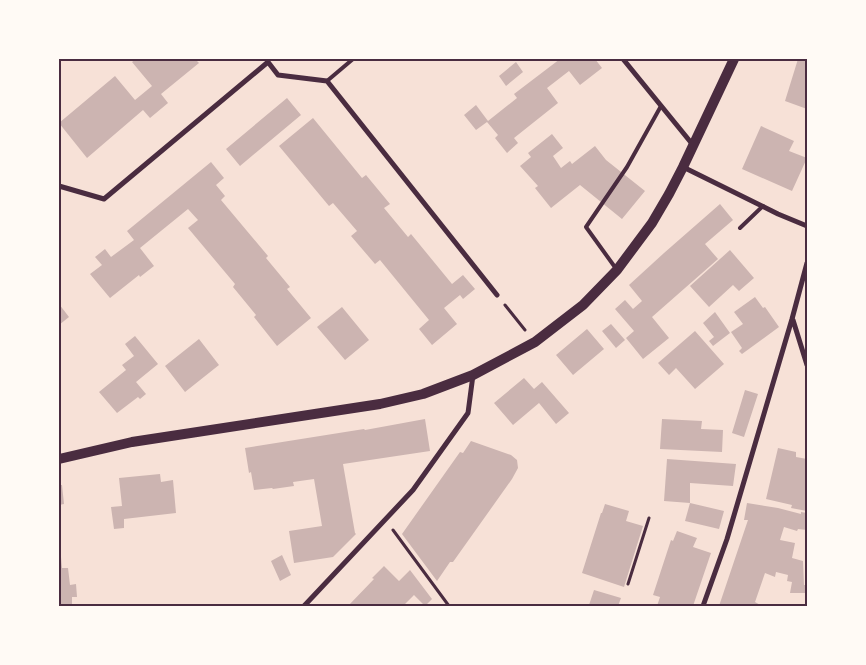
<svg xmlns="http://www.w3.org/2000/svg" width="866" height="665" viewBox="0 0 866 665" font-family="'Nunito Sans',sans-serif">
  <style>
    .building { fill: #ccb4b1 }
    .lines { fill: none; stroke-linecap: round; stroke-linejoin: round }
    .path { stroke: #4a2c40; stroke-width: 3 }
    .service { stroke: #4a2c40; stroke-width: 4 }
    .minor { stroke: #4a2c40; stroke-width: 5 }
    .secondary { stroke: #4a2c40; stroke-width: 10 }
    .neatline { fill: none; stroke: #4a2c40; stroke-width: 2 }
  </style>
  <rect width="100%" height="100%" fill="#f7e1d7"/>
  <!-- building -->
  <path class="building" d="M136,59H195L199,63L161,94L168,103L150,118L143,110L87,158L59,123L115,76L135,100L152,86L132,62Z
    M560,59H595L602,68L580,85L569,71L547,88L558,103L514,138L518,143L507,153L495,138L498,135L487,122L476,130L464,115L476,105L488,121L517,98L514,94Z
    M798,59H807V109L785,101Z
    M516,62L523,72L506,86L499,76Z
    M287,98L301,115L240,166L226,149Z
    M313,118L362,178L366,175L390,204L384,208L408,237L411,234L452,284L463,275L475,289L463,299L460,295L444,308L457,324L432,345L419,329L429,320L380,260L375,264L351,236L357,231L333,203L329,206L279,146Z
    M761,126L794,141L789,151L807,158L792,191L742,169Z
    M552,134L563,148L553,156L561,168L570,161L572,164L595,146L606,160L645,191L622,219L580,185L551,208L535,188L538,186L520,166L531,157L528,153Z
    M211,162L224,178L216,185L225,196L221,200L268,256L266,258L290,287L287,289L311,318L277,346L254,317L256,315L233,287L235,284L188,228L198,220L188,209L140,248L154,266L140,277L139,275L110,298L90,274L102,265L95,257L105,249L111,257L134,240L127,231Z
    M720,204L733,220L705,244L718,259L652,317L669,338L643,359L626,338L634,331L615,309L625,300L633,309L642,301L629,285L664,253Z
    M730,250L754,278L739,291L733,285L709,307L690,286Z
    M755,297L763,308L765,307L779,327L742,354L739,351L742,348L731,332L743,324L734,312Z
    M59,304L69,317L59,325Z
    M342,307L369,340L345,360L317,327Z
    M715,312L730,333L713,346L709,341L714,337L703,323Z
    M611,324L625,340L616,348L602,331Z
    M587,329L604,349L573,375L556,355Z
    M695,331L724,364L695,389L676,368L669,375L658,363Z
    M135,336L158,364L136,382L146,394L140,399L138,397L117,413L99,392L126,370L122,365L134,356L125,344Z
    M199,339L219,365L185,392L165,366Z
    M524,378L534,389L542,382L569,413L556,424L539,403L513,425L494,403Z
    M745,390L758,394L744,437L732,433Z
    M425,419L430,451L343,464L355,533L356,534L333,557L294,563L289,531L322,526L314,479L293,482L294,486L273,489L272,488L254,490L251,472L249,473L245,448L364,429L365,430Z
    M662,419L702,421L701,429L723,430L722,452L660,449Z
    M471,441L511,455L517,460L518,468L512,479L453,562H450L437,581L402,534L460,452L463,453Z
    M778,448L796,452V457L807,459V511L791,508L792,505L766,499Z
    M667,459L736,464L733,486L690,483V503L664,501Z
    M160,474L161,482L173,480L176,513L124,519V528L114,529L111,507L122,506L119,478Z
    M59,485H62L64,504L59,505Z
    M690,503L724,511L719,529L685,521Z
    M747,503L778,508L801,514V512L807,513V530L798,529L797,531L784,527L780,540L795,543L792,558L803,561L804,585H807V606H805V593H790L792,582L787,581L788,575L776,572L775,577L765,573L755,602L762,606H719L748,520H744Z
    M605,504L629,511L626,521L643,526L624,587L582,573L601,513H602Z
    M677,531L697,538L693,547L711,553L693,606H657L660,597L653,595L671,540L673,541Z
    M282,555L291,575L280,581L271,561Z
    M59,557H61L62,568H68L70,585L76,584L77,597H72V606H59Z
    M384,566L399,581L410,570L432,599L425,606L414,595L403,606H348L374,579L372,578Z
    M594,590L621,598L618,606H592L589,605Z"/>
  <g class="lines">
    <!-- path -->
    <path class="path" d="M505,305L525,330
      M393,530L449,606
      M628,584L649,518"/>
    <!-- service -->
    <path class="service" d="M327,81L353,59
      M740,228L763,206
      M617,270L586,227L627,167L661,106"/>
    <!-- minor -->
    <path class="minor" d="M623,59L693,145
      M268,62L278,75L327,81L497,295
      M683,167L778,214L807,226
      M59,186L104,199L268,62V59
      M793,320L807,365
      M304,606L413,490L468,413L473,375
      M703,606L727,539L792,319L807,263"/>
    <!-- secondary -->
    <path class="secondary" d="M59,459L132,442L380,404L423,394L473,375L535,342L583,305L617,270L652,223L669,194L683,167L734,59"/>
  </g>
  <!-- border -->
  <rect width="866" height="665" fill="none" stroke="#fffaf5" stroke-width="120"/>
  <rect x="60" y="60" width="746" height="545" class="neatline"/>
</svg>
